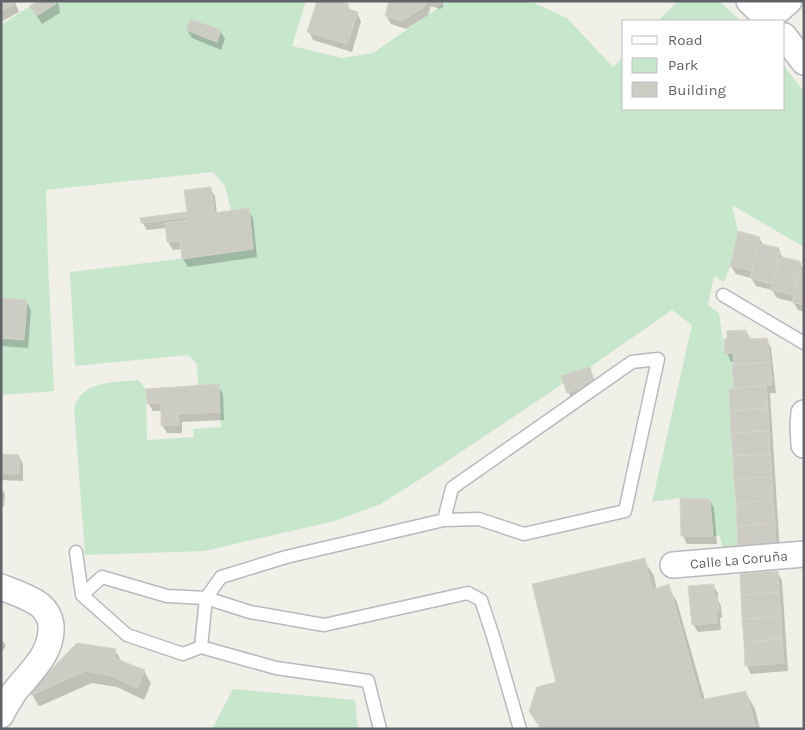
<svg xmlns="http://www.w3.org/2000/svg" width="805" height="730" viewBox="0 0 805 730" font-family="Karla,sans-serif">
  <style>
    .green { fill: #c6e7cc; fill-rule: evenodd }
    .shadow { fill: #0003 }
    .building { fill: #cccbc4; stroke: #d5d3c7 }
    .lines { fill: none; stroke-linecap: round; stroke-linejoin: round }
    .lane-casing { stroke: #b8b9be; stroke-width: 15 }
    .street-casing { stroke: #b8b9be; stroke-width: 28 }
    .lane { stroke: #fff; stroke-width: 12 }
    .street { stroke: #fff; stroke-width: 25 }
    .labels { text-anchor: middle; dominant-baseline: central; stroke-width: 4; stroke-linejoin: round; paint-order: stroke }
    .street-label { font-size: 14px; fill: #5f6268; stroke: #fff }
  </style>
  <rect width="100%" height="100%" fill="#f1f0e8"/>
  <!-- green -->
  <path class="green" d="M55,1H306L292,46L342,58L373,53L448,1H530L567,18L613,67L624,56V109H784V66L804,92V247L732,205L738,231L730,266L724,282L714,276L708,305L719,313L725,354L733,353L734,365L732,366L734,388L729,389L738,548H722L720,536H713L710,499L680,498L652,502L692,325L672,310L590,367L562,376L564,383L428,474L381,504L335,521L204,551L85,555L74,407C76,403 77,399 80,396C93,381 119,382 138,380L146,389L147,440L194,437L193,429L221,427L219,385H198L197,364L188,355L75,366L70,272L213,255L231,211L225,186L213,172L46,190L48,262L54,391L1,395V25L30,6L36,16L56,4ZM190,19L221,30L216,42L186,30Z
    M678,1H719L741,21H658Z
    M233,689L355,700L358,729H212Z"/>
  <!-- shadow -->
  <path class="shadow" d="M1,1H14L19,12L1,22Z
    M40,1H56L59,5L60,13L42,24L36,15Z
    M390,1H444L443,7L440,9L431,6L428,15L406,29L391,24L386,16Z
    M347,5L350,11L357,13L361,21L352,52L313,40L309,32Z
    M187,30L220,31L225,39L221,50L192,38Z
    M210,188L215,196L217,214L248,210L253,218L257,257L188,267L183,259L182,249L173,250L168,242L166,228L147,230L142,222L188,213Z
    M759,238L764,246L778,249L783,258L799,262L804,270V312L798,310L793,302L777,298L772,290L756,286L751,278L736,274L731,266Z
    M1,300L26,301L31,310L28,348L1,346Z
    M746,331L751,339L767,340L771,348L776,393H770L780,553L744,556L733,367L735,366V361L731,362L727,353Z
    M563,376L596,387L570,396Z
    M218,386L223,394L224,420L182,422V433H167L162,425V411H153L148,403Z
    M1,455L19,456L23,464V481L1,480Z
    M1,488L5,494L4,507L1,506Z
    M710,500L714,508L717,544H687L683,536Z
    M644,560L654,576L657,590L668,586L677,602L705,700L746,693L755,709L760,729H541L558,683Z
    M777,572L782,580L788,671L751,674L747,666Z
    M713,585L718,593V600L721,606L722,618H720L721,630L698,632L693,624Z
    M1,638L6,646L1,653Z
    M115,650L122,662L144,671L151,683L144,700L117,687L92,683L40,706L38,705L31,692Z"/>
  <!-- building -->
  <path class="building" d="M1,1H15L16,3L1,11Z
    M37,1H55L56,4L36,16L30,6Z
    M317,1H338L348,4L349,9L358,12L347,44L307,32Z
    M389,1H426L424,7L401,21L385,16Z
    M190,19L221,30L217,42L186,30Z
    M211,187L214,213L249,208L253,249L182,259L180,241L167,242L165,223L188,220V217L141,223L140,218L187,212L184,190Z
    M738,231L760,237L752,271L730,266Z
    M761,244L779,248V250L780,251L772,284L750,278L758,246H760Z
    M781,257L799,261V262L801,263L793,295L771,290L779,258L780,259Z
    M801,268L804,269V305L792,302L799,270H801Z
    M1,298L27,300L24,340L1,338Z
    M746,330L747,337H750V339L767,338L770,362L734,365L733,353L725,354L724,339H727V331Z
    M770,362L772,385L734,388L732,365Z
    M590,367L595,383L567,393L561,376Z
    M219,384L220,412L178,414L179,425L161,426V403L147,404L146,389Z
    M766,385L768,408L730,411L729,389Z
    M768,408L769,431L731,433L730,411Z
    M769,431L770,454L733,456L731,433Z
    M1,454L19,455V474L1,473Z
    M770,454L772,477L734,479L733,456Z
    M772,477L773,500L736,503L734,479Z
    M680,498L710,499L713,536H681Z
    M773,500L775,523L737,526L736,503Z
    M775,523L776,545L738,548L737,526Z
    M645,558L652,590L669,584L701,700L746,691L756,729H541L529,711L537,687L556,682L532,584Z
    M778,571L779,592L741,595L740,574Z
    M714,584V596H717L719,610H716L717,623L692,625L688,586Z
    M779,592L781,617L742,619L741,595Z
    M781,617L782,639L744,642L742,619Z
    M782,639L784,663L745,666L744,642Z
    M77,643L116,649L114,658L145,670L137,688L109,675L85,671L32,695L30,694V691Z"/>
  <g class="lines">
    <!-- lane casing -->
    <g class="lane-casing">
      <path id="lane" d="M723,295L804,343
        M76,552L82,595L127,635L183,654L201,647
        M82,595L102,577L167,596L206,598L250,612L324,625L468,593L481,600L493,636L520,729
        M380,729L368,681L276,668L201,647L206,598L221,577L286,557L444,520L479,519L524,534L625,511L658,359L632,362L452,488L444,520"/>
    </g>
    <!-- street casing -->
    <g class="street-casing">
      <path id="street" d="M749,1L770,21
        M768,19L789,1
        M784,36L804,62
        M804,413L803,425L804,445
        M673,565L804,554
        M1,587C14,592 29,597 40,605C46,610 50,617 51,625C53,653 31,671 15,691C10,699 5,706 1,715"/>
    </g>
    <!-- lane -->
    <use href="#lane" class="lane"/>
    <!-- street -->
    <use href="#street" class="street"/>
  </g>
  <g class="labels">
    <!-- street labels -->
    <g class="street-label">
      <text transform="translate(739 560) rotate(-5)">Calle La Coruña</text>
    </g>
  </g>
  <!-- border -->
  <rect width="805" height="730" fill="none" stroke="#5f6268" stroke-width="5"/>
  <!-- legend -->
  <rect x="622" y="20" width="162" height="90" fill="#ffffff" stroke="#bfc0c3"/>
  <rect x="632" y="36" width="25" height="8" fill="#ffffff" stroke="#bfc0c3"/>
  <text x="668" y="45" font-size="15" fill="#5f6268">Road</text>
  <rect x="632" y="58" width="25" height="15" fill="#c6e7cc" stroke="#bfc0c3"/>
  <text x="668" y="70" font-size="15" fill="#5f6268">Park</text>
  <rect x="632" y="82" width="25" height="15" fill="#cccbc4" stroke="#bfc0c3"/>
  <text x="668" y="95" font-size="15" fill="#5f6268">Building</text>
</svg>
